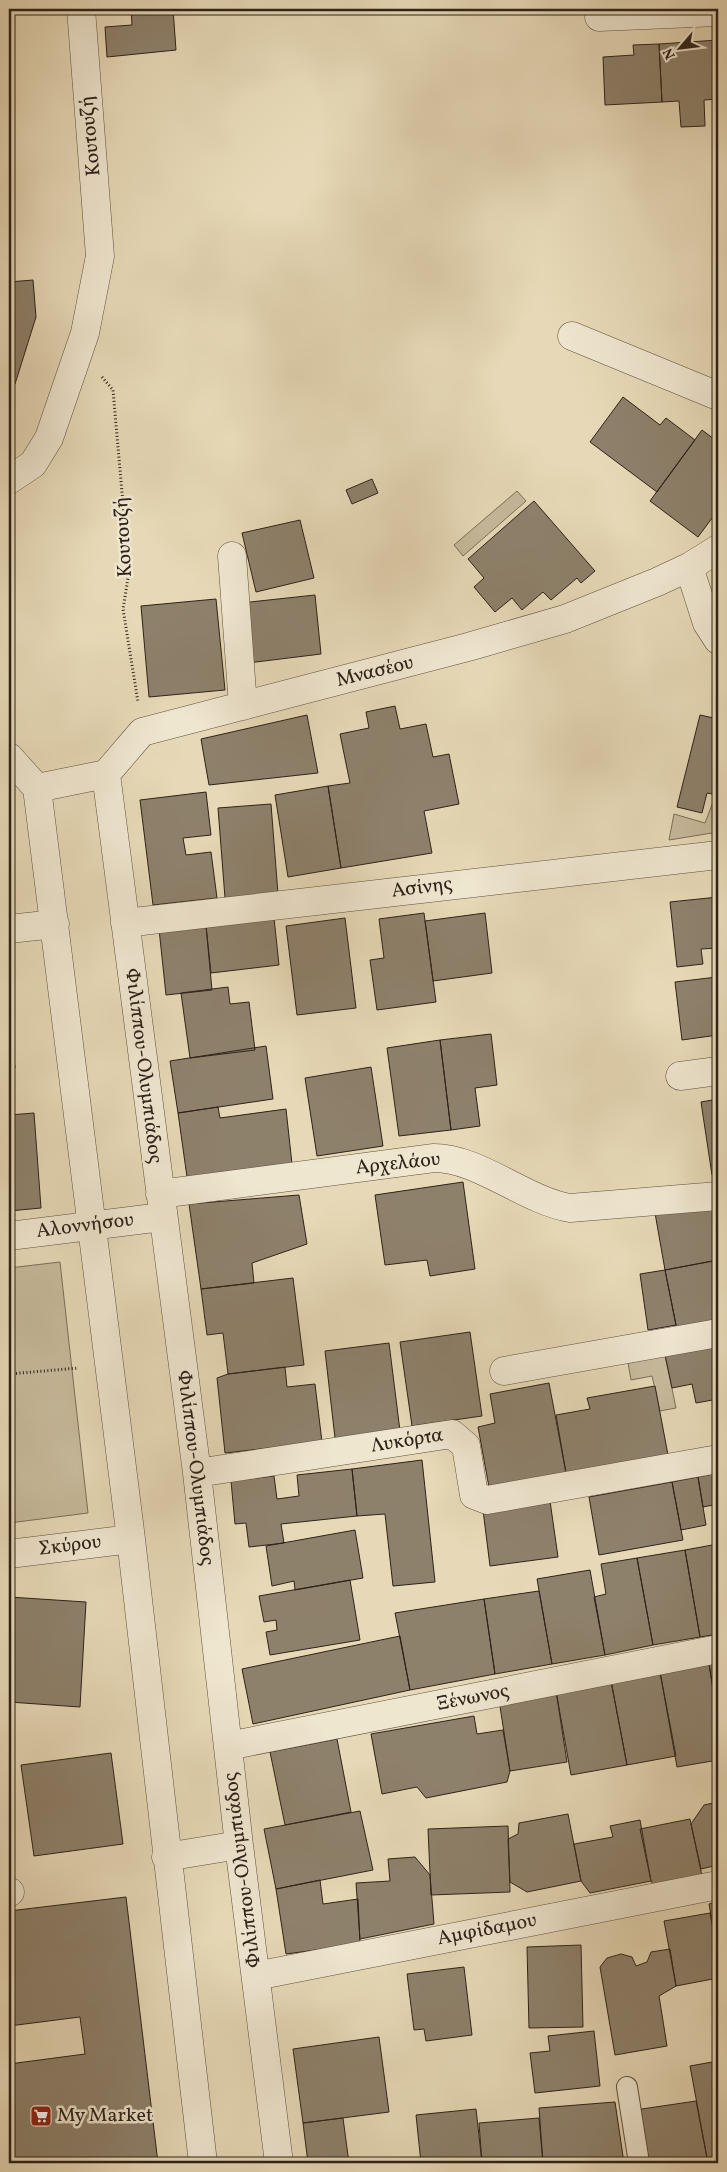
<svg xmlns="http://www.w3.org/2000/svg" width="727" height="2172" viewBox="0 0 727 2172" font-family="Vollkorn,serif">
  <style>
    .green { fill: #c7ba9c; stroke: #7a6e5b }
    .building { fill: #8e816c; stroke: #2d221a }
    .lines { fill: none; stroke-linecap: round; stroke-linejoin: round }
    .lane-casing { stroke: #5c5041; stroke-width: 22 }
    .street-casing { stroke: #5c5041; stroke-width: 29 }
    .path { stroke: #2d221a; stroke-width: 3; stroke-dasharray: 1 2.5; stroke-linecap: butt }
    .lane { stroke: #efe6d0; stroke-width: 20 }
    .street { stroke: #efe6d0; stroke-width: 28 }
    .labels { text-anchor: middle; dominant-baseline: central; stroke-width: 5; stroke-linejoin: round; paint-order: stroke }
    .street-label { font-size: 20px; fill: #2d221a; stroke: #efe6d0 }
    .poi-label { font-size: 20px; fill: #2d221a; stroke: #efe6d0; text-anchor: start }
  </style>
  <rect width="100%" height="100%" fill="#e7d9b7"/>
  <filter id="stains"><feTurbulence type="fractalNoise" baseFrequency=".004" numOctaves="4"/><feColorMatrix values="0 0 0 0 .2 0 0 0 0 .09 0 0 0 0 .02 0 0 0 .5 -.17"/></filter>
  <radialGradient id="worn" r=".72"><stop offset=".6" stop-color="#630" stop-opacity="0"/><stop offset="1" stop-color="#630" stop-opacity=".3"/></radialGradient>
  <!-- green -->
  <path class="green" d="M517,491L526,501L463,556L454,545Z
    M713,802L718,804V832L669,840L674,814L705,823Z
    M60,1262L88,1513L9,1523V1268Z
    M665,1355L676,1408L660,1411L652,1376L631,1380L628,1363Z"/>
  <!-- building -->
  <path class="building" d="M131,9H173L176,50L107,57L105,27L132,25Z
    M718,40V99L704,100L705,126L681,127L679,101L662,102L659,44Z
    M659,44L662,102L605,105L603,57L634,55L633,45Z
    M33,280L36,317L15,384H9V282Z
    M623,397L660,425L666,418L695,440L657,492L590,442Z
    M702,430L718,442V510L698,537L650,501Z
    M372,479L378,493L352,504L346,490Z
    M534,501L595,571L581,583L577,578L551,600L543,592L522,610L512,598L495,612L474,587L484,578L468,559Z
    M300,520L314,578L256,592L242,533Z
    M315,595L321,654L248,663L241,603Z
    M216,599L225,690L149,697L141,606Z
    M395,706L400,729L426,724L433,757L449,754L459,804L424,811L432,853L341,868L328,786L350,783L340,734L369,728L366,712Z
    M307,715L318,773L209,785L201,739Z
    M700,715L718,719V795L707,793L702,813L677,807Z
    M328,786L341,868L288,877L275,795Z
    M206,792L211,835L183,838L186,855L211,852L217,898L153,905L140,800Z
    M271,804L278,894L225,898L218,808Z
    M718,897V948L701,949L703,964L677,967L670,902Z
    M424,913L436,1002L377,1010L370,960L384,958L379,919Z
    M485,913L492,973L433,981L425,921Z
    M274,918L279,965L211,973L206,926Z
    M345,918L356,1008L297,1015L286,926Z
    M206,926L212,990L166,995L159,929Z
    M715,965H718V1035L682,1040L675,982L717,977Z
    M228,987L230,1004L249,1002L255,1050L190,1058L181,993Z
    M9,1008L15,1068H9Z
    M491,1034L497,1085L475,1088L480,1126L451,1130L440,1040Z
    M440,1040L451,1130L399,1136L387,1048Z
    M266,1046L273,1099L178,1113L170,1061Z
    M371,1067L383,1146L317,1156L305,1078Z
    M718,1099V1174L712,1175L701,1102Z
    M218,1107L220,1118L286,1109L292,1164L187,1177L178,1113Z
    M34,1113L41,1208L9,1211V1115Z
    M463,1182L475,1269L430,1276L427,1260L385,1265L375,1195Z
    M299,1195L307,1244L252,1263L254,1283L201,1289L189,1204Z
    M718,1201V1260L665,1270L655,1213Z
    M718,1260V1322L677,1330L665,1270Z
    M665,1270L676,1325L648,1330L640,1274Z
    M293,1278L304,1365L228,1374L223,1333L207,1335L201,1289Z
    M470,1332L482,1416L412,1426L400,1342Z
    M389,1343L400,1431L335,1438L325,1351Z
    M718,1345V1399L696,1403L692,1384L672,1388L665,1355Z
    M285,1367L287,1387L315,1384L322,1442L225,1453L217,1378L228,1374Z
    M549,1383L566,1473L489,1487L478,1427L495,1423L490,1394Z
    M655,1386L668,1455L566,1473L556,1415L590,1409L587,1398Z
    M422,1460L435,1582L393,1586L385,1514L357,1516L352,1469Z
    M352,1469L357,1516L281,1524L284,1543L249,1547L246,1523L235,1524L231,1481L274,1476L277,1499L299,1496L297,1475Z
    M718,1473V1504L703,1507L698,1477Z
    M698,1477L706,1525L681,1530L672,1482Z
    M672,1482L683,1540L599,1555L589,1497Z
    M550,1501L558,1557L490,1566L483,1510Z
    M355,1530L363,1578L295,1590L294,1581L272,1586L266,1546Z
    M718,1544V1634L700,1637L685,1550Z
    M685,1550L700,1637L653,1645L637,1558Z
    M637,1558L653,1645L605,1655L594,1597L606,1594L601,1564Z
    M590,1570L605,1655L552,1664L537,1579Z
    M350,1580L360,1640L270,1655L266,1632L277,1630L276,1620L264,1622L259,1596Z
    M539,1591L552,1664L495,1674L484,1599Z
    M9,1597L86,1602L80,1707L9,1702Z
    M484,1599L495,1674L410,1690L395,1613Z
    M400,1636L410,1690L253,1724L242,1669Z
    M718,1662V1720L709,1664Z
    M709,1664L718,1720V1760L677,1767L660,1672Z
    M660,1672L676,1756L627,1765L611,1681Z
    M611,1681L627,1765L571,1775L556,1691Z
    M556,1691L567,1762L510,1771L499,1700Z
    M474,1716L477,1734L503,1730L510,1771L507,1782L426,1798L417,1787L382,1794L371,1734Z
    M337,1739L351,1812L285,1825L270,1752Z
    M111,1753L123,1844L34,1856L21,1765Z
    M718,1802V1865L701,1869L691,1824L704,1805Z
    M360,1811L373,1870L276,1889L264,1829Z
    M568,1814L581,1881L527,1892L510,1882L508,1839L518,1834L519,1823Z
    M690,1819L702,1876L655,1887L651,1881L640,1829Z
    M640,1820L651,1881L590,1893L581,1881L574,1844L613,1837L610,1826Z
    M508,1826L510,1892L431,1895L428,1829Z
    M415,1857L430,1875L434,1924L360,1939L356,1883L390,1881L388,1859Z
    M320,1880L323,1904L358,1899L360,1944L286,1954L276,1889Z
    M126,1897L158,2163H9V2064L85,2054L80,2017L9,2026V1911Z
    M718,1902V1957L709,1904Z
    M710,1913L718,1957V1978L676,1986L664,1921Z
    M581,1945L583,2027L529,2028L527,1947Z
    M670,1949L676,1986L659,1996L667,2046L615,2055L600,1967L607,1958L621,1954L632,1957L636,1966L647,1962L651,1952Z
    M464,1967L472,2035L426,2041L424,2029L414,2030L407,1974Z
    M594,2031L600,2086L535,2093L530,2053L550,2051L548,2036Z
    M379,2037L389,2112L303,2123L293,2049Z
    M718,2061V2163H708L690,2066Z
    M696,2101L708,2163H643L635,2110Z
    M615,2102L624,2163H543L539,2108Z
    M476,2109L482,2163H421L416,2115Z
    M343,2118L349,2163H308L303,2123Z
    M539,2118L543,2163H482L479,2123Z"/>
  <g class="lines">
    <!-- lane casing -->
    <g class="lane-casing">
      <path id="lane" d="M627,2087L639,2163"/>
    </g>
    <!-- street casing -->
    <g class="street-casing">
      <path id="street" d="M599,17L718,12
        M572,336L718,396
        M9,480L33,464L49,438L85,333L100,256L81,9
        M232,556L243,706
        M689,567L707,623L718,640
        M9,757L37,788
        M106,774L197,1473L239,1845L279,2163
        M37,788L131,1539L203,2163
        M37,788L106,774L142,732L468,647L565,619L657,582L689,567L718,549
        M125,923L718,855
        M9,929L55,924
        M680,1076L718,1071
        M160,1194L434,1158C479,1158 524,1200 570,1208L718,1196
        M9,1236L162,1217
        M504,1371L718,1333
        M197,1473L452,1434L466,1446L474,1495L487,1500L718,1459
        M9,1554L131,1539
        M228,1746L718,1649
        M166,1857L239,1845
        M9,1892H10
        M256,1976L718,1885"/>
    </g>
    <!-- path -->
    <path class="path" d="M102,377L113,390L129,572L123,609L138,702
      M9,1374L78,1368"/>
    <!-- lane -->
    <use href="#lane" class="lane"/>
    <!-- street -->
    <use href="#street" class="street"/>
  </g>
  <!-- icons -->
  <defs>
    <g id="supermarket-square" transform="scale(1.125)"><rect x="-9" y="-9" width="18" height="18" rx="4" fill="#8f2418" stroke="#efe6d0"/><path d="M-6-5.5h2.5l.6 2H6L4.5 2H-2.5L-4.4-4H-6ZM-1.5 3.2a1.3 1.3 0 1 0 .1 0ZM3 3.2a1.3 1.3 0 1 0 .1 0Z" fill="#fff"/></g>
  </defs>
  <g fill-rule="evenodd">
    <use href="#supermarket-square" x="41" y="2116"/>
  </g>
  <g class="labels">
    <!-- street labels -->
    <g class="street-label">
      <text transform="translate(91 136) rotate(-95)">Κουτουζή</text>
      <text transform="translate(124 537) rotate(-93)">Κουτουζή</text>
      <text transform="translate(375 672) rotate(-14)">Μνασέου</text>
      <text transform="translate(422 888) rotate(-7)">Ασίνης</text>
      <text transform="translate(143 1066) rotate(83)">Φιλίππου-Ολυμπιάδος</text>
      <text transform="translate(398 1164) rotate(-6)">Αρχελάου</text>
      <text transform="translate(85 1226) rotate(-7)">Αλοννήσου</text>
      <text transform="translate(407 1441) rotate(-9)">Λυκόρτα</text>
      <text transform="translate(195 1468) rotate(83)">Φιλίππου-Ολυμπιάδος</text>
      <text transform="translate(70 1546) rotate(-7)">Σκύρου</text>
      <text transform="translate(473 1698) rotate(-11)">Ξένωνος</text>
      <text transform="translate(243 1870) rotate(-97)">Φιλίππου-Ολυμπιάδος</text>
      <text transform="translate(487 1930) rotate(-11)">Αμφίδαμου</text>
    </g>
    <!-- poi labels -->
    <g class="poi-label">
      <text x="57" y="2116">My Market</text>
    </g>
  </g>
  <!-- margin -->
  <rect width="727" height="2172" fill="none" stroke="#e7d9b7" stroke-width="30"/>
  <rect x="10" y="10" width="707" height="2152" fill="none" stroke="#2d221a" stroke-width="2.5"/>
  <rect x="15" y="15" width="697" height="2142" fill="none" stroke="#2d221a"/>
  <!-- north arrow -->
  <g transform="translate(680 48) rotate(242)" stroke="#efe6d0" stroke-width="4" paint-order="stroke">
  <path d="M0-4L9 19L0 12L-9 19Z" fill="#2d221a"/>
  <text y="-8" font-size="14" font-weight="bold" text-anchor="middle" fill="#2d221a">N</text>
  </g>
  <rect width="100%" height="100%" filter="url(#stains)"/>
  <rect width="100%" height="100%" fill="url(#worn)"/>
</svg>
